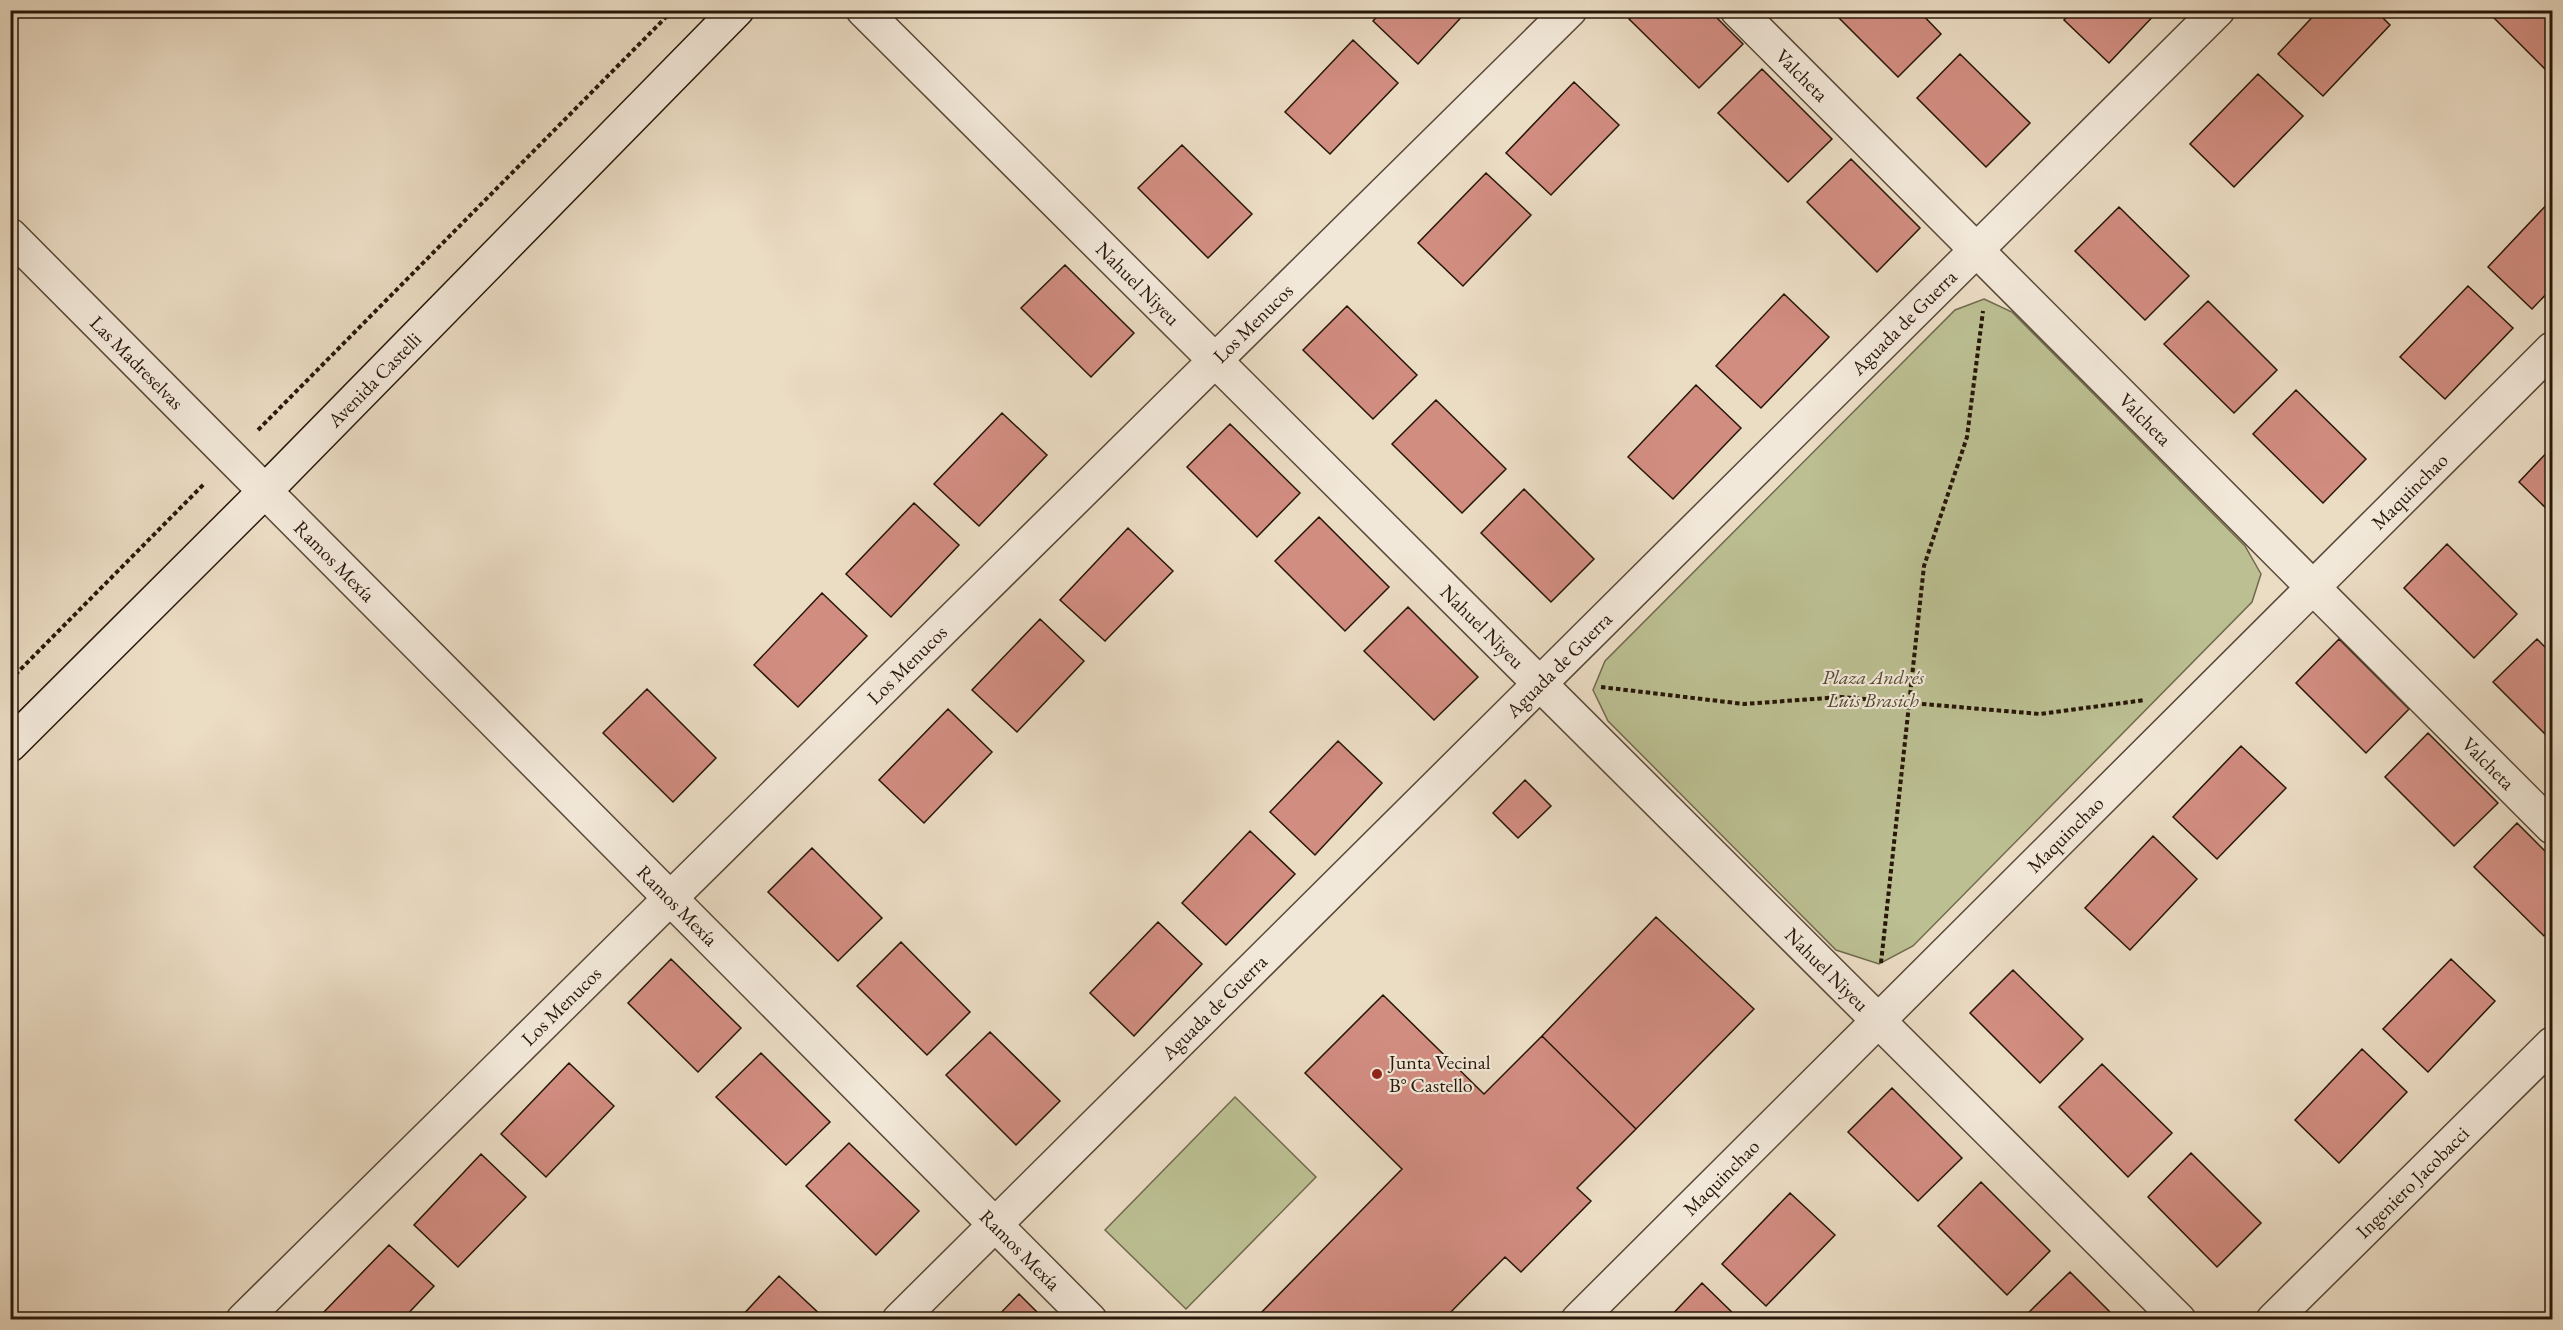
<svg xmlns="http://www.w3.org/2000/svg" width="2563" height="1330" viewBox="0 0 2563 1330" font-family="'EB Garamond',serif">
  <style>
    .green { fill: #bbbf92; stroke: #716a4d; stroke-width: 1.5 }
    .building { fill: #d28d81; stroke: #271608; stroke-width: 1.5 }
    .lines { fill: none; stroke-linecap: round; stroke-linejoin: round }
    .street-casing { stroke: #584837; stroke-width: 36 }
    .secondary-casing { stroke: #271608; stroke-width: 36 }
    .path { stroke: #271608; stroke-width: 4; stroke-dasharray: 4.5 3; stroke-linecap: butt }
    .street { stroke: #f2e8d9; stroke-width: 33 }
    .secondary { stroke: #f2e8d9; stroke-width: 33 }
    .poi-dot { fill: #8f2418; stroke: #f2e8d9; stroke-width: 2 }
    .labels { text-anchor: middle; dominant-baseline: central; stroke-width: 4.5; stroke-linejoin: round; paint-order: stroke }
    .street-label { font-size: 20px; fill: #271608; stroke: #f2e8d9 }
    .park-label { font-size: 20px; font-style: italic; fill: #534931; stroke: #f2e8d9 }
    .poi-label { font-size: 20px; fill: #271608; stroke: #f2e8d9; text-anchor: start }
  </style>
  <rect width="100%" height="100%" fill="#ebdcc4"/>
  <filter id="stains"><feTurbulence type="fractalNoise" baseFrequency=".00333" numOctaves="4"/><feColorMatrix values="0 0 0 0 .2 0 0 0 0 .09 0 0 0 0 .02 0 0 0 .5 -.17"/></filter>
  <radialGradient id="worn" r=".72"><stop offset=".6" stop-color="#630" stop-opacity="0"/><stop offset="1" stop-color="#630" stop-opacity=".3"/></radialGradient>
  <!-- green -->
  <path class="green" d="M1984,299L2012,312L2245,546L2261,574L2252,602L1913,946L1879,964L1836,950L1608,721L1593,690L1605,661L1955,310Z
    M1235,1097L1316,1177L1186,1309L1105,1230Z"/>
  <!-- building -->
  <path class="building" d="M1383,10H1468L1418,64L1373,21Z
    M1638,10H1709L1743,44L1699,88L1629,19Z
    M1831,10H1918L1941,34L1898,77Z
    M2073,10H2159L2109,63L2064,20Z
    M2319,10H2375L2390,25L2323,96L2278,54Z
    M2493,10H2552V76L2490,14Z
    M1353,40L1398,83L1330,154L1285,112Z
    M1960,54L2030,123L1986,167L1917,98Z
    M1762,69L1832,139L1788,182L1718,113Z
    M2258,74L2303,116L2234,187L2190,144Z
    M1574,82L1619,125L1551,195L1506,153Z
    M1182,145L1252,214L1208,258L1138,188Z
    M1851,159L1920,228L1877,272L1807,202Z
    M1486,173L1531,215L1463,286L1418,243Z
    M2552,199V288L2532,309L2488,267Z
    M2119,207L2189,276L2145,320L2075,251Z
    M1065,265L1134,333L1091,377L1021,308Z
    M2468,286L2513,328L2445,399L2400,357Z
    M1784,294L1829,337L1761,408L1716,366Z
    M2208,301L2277,370L2234,413L2164,344Z
    M1347,306L1417,375L1373,419L1303,350Z
    M1696,385L1741,428L1673,499L1628,457Z
    M2296,390L2366,459L2323,503L2253,434Z
    M1436,400L1506,469L1462,513L1392,444Z
    M1002,413L1047,455L979,526L934,484Z
    M1230,424L1300,493L1257,537L1187,467Z
    M2552,447V514L2519,482Z
    M1524,489L1594,559L1551,602L1481,533Z
    M914,503L959,545L891,617L846,574Z
    M1319,517L1389,587L1345,631L1275,561Z
    M1128,528L1173,571L1105,641L1060,600Z
    M2447,544L2517,614L2474,658L2404,588Z
    M822,593L867,636L798,707L754,665Z
    M1408,607L1478,677L1434,720L1364,651Z
    M1040,619L1084,661L1017,732L972,690Z
    M2339,639L2409,709L2366,753L2296,683Z
    M2537,639L2552,654V741L2493,682Z
    M647,689L716,758L673,802L603,733Z
    M948,709L992,752L924,823L879,780Z
    M2428,733L2498,803L2454,846L2385,777Z
    M1338,741L1382,783L1315,855L1270,812Z
    M2241,746L2286,788L2217,859L2173,817Z
    M1525,780L1551,806L1518,838L1493,813Z
    M2517,823L2552,858V927L2544,936L2474,867Z
    M1250,831L1295,874L1226,945L1182,903Z
    M2153,836L2197,879L2130,950L2085,908Z
    M812,848L882,918L838,961L768,892Z
    M1656,917L1754,1009L1636,1129L1542,1036Z
    M1158,922L1202,964L1134,1036L1090,993Z
    M901,942L970,1012L927,1055L857,986Z
    M671,959L741,1028L698,1072L628,1003Z
    M2451,959L2495,1001L2428,1072L2383,1029Z
    M2013,970L2083,1039L2040,1083L1970,1013Z
    M1383,995L1484,1094L1542,1036L1636,1129L1577,1188L1591,1201L1521,1272L1505,1257L1443,1320H1254L1402,1169L1305,1073Z
    M990,1032L1060,1101L1016,1145L946,1075Z
    M2362,1049L2407,1092L2339,1163L2295,1120Z
    M761,1053L830,1122L786,1165L716,1097Z
    M569,1063L614,1106L546,1177L501,1134Z
    M2102,1064L2172,1133L2128,1177L2059,1107Z
    M1892,1088L1962,1158L1918,1201L1848,1132Z
    M849,1143L919,1211L876,1255L806,1186Z
    M2191,1153L2261,1223L2217,1267L2148,1197Z
    M481,1154L526,1197L458,1267L414,1225Z
    M1981,1182L2050,1251L2007,1295L1938,1226Z
    M1790,1193L1835,1235L1766,1306L1722,1264Z
    M389,1245L434,1286L402,1320H325L321,1315Z
    M2070,1272L2118,1320H2030L2026,1315Z
    M779,1276L824,1318L823,1320H738Z
    M1702,1283L1740,1320H1667Z
    M1019,1294L1045,1320H994Z"/>
  <g class="lines">
    <!-- street casing -->
    <g class="street-casing">
      <g id="street">
        <path id="s1" d="M863,10L2179,1320"/>
        <path id="s2" d="M1737,10L2552,827"/>
        <path id="s3" d="M10,235L1090,1320"/>
        <path id="s4" d="M243,1320L1570,10"/>
        <path id="s5" d="M899,1320L2218,10"/>
        <path id="s6" d="M1578,1320L2552,349"/>
        <path id="s7" d="M2273,1320L2552,1044"/>
      </g>
    </g>
    <!-- secondary casing -->
    <g class="secondary-casing">
      <g id="secondary">
        <path id="s8" d="M10,745L265,491L737,10"/>
      </g>
    </g>
    <!-- path -->
    <path class="path" d="M258,430L673,10
      M10,680L204,484
      M1601,687L1744,704L1841,697L2040,714L2145,700
      M1881,963L1924,566L1967,437L1983,311"/>
    <!-- street -->
    <use href="#street" class="street"/>
    <!-- secondary -->
    <use href="#secondary" class="secondary"/>
  </g>
  <!-- markers -->
  <circle class="poi-dot" cx="1377" cy="1074" r="6"/>
  <g class="labels">
    <!-- street labels -->
    <g class="street-label">
      <text stroke="none"><textPath href="#s2" startOffset="92">Valcheta</textPath></text>
      <text stroke="none"><textPath href="#s1" startOffset="388">Nahuel Niyeu</textPath></text>
      <text stroke="none"><textPath href="#s5" startOffset="1416">Aguada de Guerra</textPath></text>
      <text stroke="none"><textPath href="#s4" startOffset="1419">Los Menucos</textPath></text>
      <text stroke="none"><textPath href="#s3" startOffset="180">Las Madreselvas</textPath></text>
      <text stroke="none"><textPath href="#s8" startOffset="516">Avenida Castelli</textPath></text>
      <text stroke="none"><textPath href="#s2" startOffset="578">Valcheta</textPath></text>
      <text stroke="none"><textPath href="#s6" startOffset="1174">Maquinchao</textPath></text>
      <text stroke="none"><textPath href="#s3" startOffset="460">Ramos Mexía</textPath></text>
      <text stroke="none"><textPath href="#s1" startOffset="874">Nahuel Niyeu</textPath></text>
      <text stroke="none"><textPath href="#s4" startOffset="933">Los Menucos</textPath></text>
      <text stroke="none"><textPath href="#s5" startOffset="930">Aguada de Guerra</textPath></text>
      <text stroke="none"><textPath href="#s2" startOffset="1064">Valcheta</textPath></text>
      <text stroke="none"><textPath href="#s6" startOffset="688">Maquinchao</textPath></text>
      <text stroke="none"><textPath href="#s3" startOffset="946">Ramos Mexía</textPath></text>
      <text stroke="none"><textPath href="#s1" startOffset="1360">Nahuel Niyeu</textPath></text>
      <text stroke="none"><textPath href="#s4" startOffset="447">Los Menucos</textPath></text>
      <text stroke="none"><textPath href="#s5" startOffset="444">Aguada de Guerra</textPath></text>
      <text stroke="none"><textPath href="#s6" startOffset="202">Maquinchao</textPath></text>
      <text stroke="none"><textPath href="#s7" startOffset="196">Ingeniero Jacobacci</textPath></text>
      <text stroke="none"><textPath href="#s3" startOffset="1432">Ramos Mexía</textPath></text>
    </g>
    <!-- park labels -->
    <g class="park-label">
      <text x="1873" y="677">Plaza Andrés<tspan x="1873" dy="23">Luis Brasich</tspan></text>
    </g>
    <!-- poi labels -->
    <g class="poi-label">
      <text x="1389" y="1062">Junta Vecinal<tspan x="1389" dy="23">B° Castello</tspan></text>
    </g>
  </g>
  <!-- margin -->
  <rect width="2563" height="1330" fill="none" stroke="#ebdcc4" stroke-width="36"/>
  <rect x="12" y="12" width="2539" height="1306" fill="none" stroke="#271608" stroke-width="3"/>
  <rect x="18" y="18" width="2527" height="1294" fill="none" stroke="#271608" stroke-width="1.5"/>
  <rect width="100%" height="100%" filter="url(#stains)"/>
  <rect width="100%" height="100%" fill="url(#worn)"/>
</svg>
